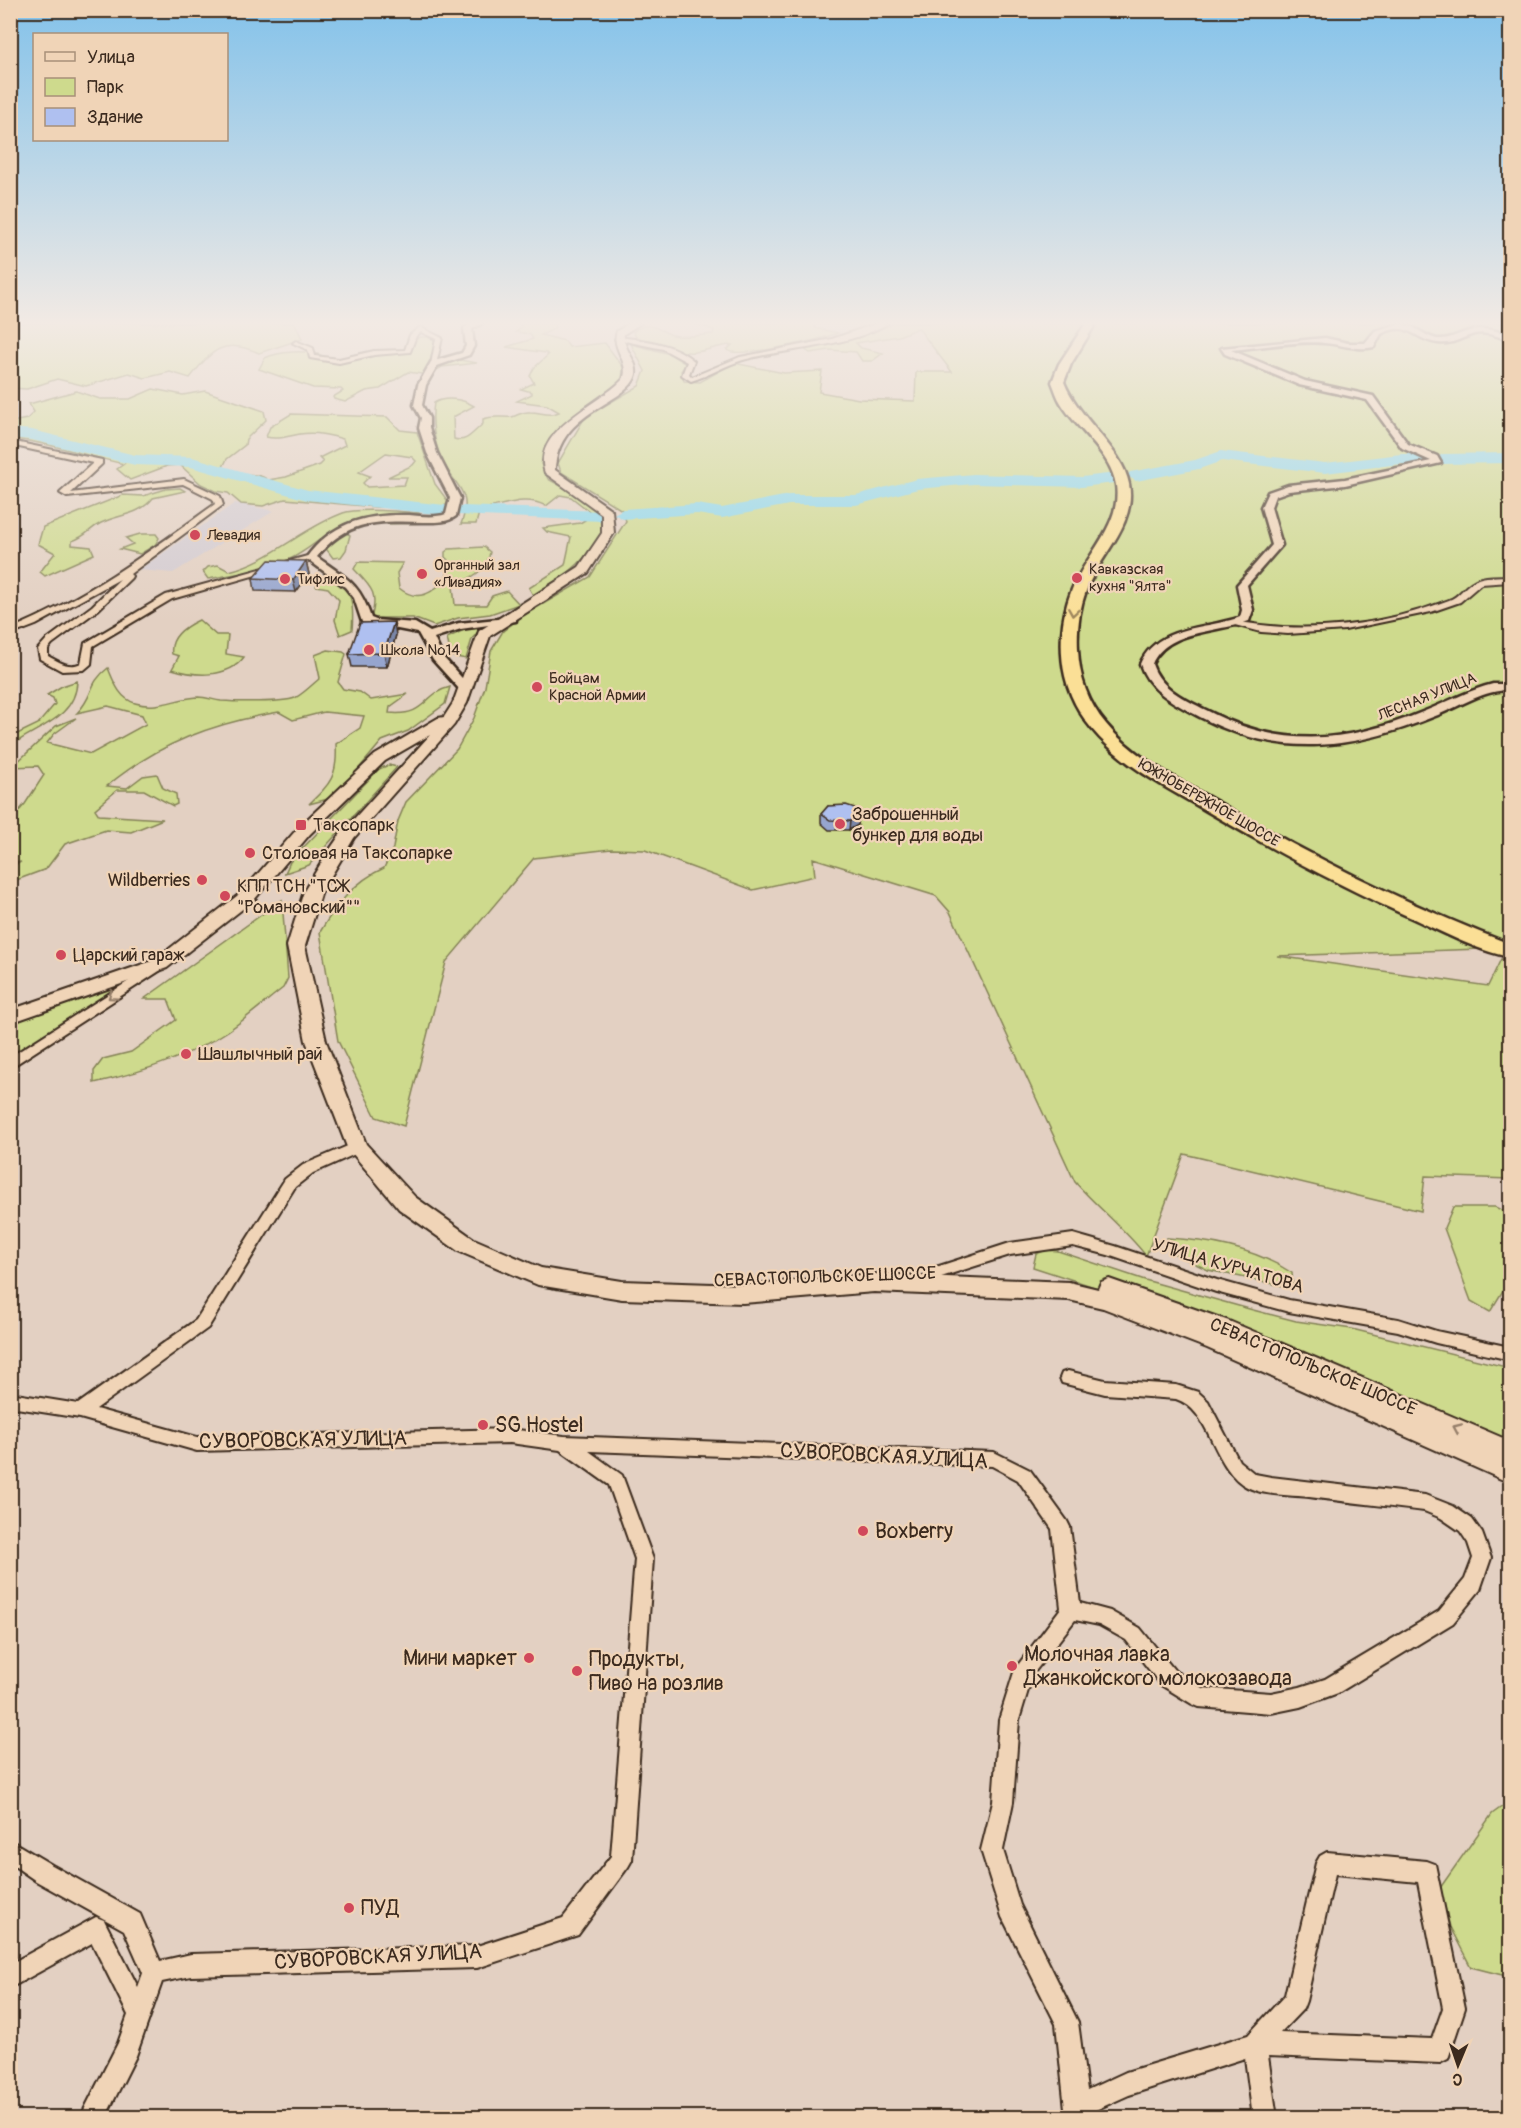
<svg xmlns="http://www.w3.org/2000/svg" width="1521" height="2128" viewBox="0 0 1521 2128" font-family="Pangolin,sans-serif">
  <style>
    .built { fill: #d3cbd0 }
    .green { fill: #ceda8d; stroke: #848256; stroke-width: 1.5; fill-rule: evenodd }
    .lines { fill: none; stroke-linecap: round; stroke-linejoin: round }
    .river { fill: #8cd8ec; fill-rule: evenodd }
    .minor-casing { stroke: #3b2a1e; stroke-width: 4 }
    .tertiary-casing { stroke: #3b2a1e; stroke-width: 5 }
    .secondary-casing { stroke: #3b2a1e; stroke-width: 4 }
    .trunk-casing { stroke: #3b2a1e; stroke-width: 5 }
    .minor { fill: #f0d4b7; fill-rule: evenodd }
    .tertiary { fill: #f0d4b7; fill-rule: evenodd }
    .secondary { fill: #f0d4b7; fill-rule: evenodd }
    .trunk { fill: #fbdf96; fill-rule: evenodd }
    .wall { fill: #96a5ce; stroke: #3b2a1e; stroke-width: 1.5 }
    .shaded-wall { fill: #7a86a8; stroke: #3b2a1e; stroke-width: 1.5 }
    .building { fill: #afc0f0; stroke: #3b2a1e; stroke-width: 1.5 }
    .oneway { stroke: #9b845a }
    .oneway2 { stroke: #967f6a }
    .poi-dot { fill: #d1495b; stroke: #f0d4b7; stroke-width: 2 }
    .labels { text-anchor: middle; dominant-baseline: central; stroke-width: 4.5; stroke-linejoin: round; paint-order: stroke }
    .far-poi-label { font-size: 15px; fill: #3b2a1e; stroke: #f0d4b7; text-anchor: start }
    .far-street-label { font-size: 15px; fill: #3b2a1e; stroke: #f0d4b7 }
    .poi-label { font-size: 18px; fill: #3b2a1e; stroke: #f0d4b7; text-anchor: start }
    .street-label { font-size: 18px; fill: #3b2a1e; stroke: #f0d4b7 }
    .near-poi-label { font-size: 21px; fill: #3b2a1e; stroke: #f0d4b7; text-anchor: start }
    .near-street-label { font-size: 21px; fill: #3b2a1e; stroke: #f0d4b7 }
  </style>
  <rect width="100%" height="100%" fill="#e3d0c2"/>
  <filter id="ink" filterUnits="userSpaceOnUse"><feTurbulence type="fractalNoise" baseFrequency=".0167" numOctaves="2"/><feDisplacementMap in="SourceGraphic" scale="12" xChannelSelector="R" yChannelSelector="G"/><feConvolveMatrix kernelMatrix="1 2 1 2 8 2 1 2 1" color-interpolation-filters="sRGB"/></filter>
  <g filter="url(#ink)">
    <!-- built -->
    <path class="built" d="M742,323H863L815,343Z
      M235,503L274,511L173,573L139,570Z"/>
    <!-- green -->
    <path class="green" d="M11,323H295L302,339L259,353C223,337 212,350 190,378L170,372L145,378L129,373L86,386L57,379L27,389L11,388Z
      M518,323H556L554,329L541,335L565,341L569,347L605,343L623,367L622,381C591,403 551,425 541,464L548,479L599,507L609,519C596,553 565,579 533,595L529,588L565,565L571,537L547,532L543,528L580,523L590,517L589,511L571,497L560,495L546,506C524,494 502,507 480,509L476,524H461C474,491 454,486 443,462C434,445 431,421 434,403C445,396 463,399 474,406L453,417L454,439C467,443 473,432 483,424V419C494,415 502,418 512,417C519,415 522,411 530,412C542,412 548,417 559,412L547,405L517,401L532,394V392L521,389L534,383L530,376L534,368L548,355L546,353L506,347L533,339L530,334L516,332L522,327Z
      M692,323H817L814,325L815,328L838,333C823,339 737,359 727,350L732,345C719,345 708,351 695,352C675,354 655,342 636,337L633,332C652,316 661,335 678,336C689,337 701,335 713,334L714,330Z
      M894,323H1510V948L1277,956L1488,986L1501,959L1510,962V1179L1425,1176L1421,1211L1184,1154L1146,1256C1125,1229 1098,1208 1075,1182L950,912L936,896L813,858L815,876L753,890L645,850L611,849L534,858L446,962L404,1126L376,1117L338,1041L320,932C336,905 355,881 384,868L393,848L398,821L406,802L457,749L474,718L485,687L491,651L503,631L524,615L590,577L626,521L622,510L561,472L558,463L585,417L639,386L645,371L631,344L670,354L686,364L681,371L684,381L700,382L734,363L784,373L822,371L819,392L859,399L915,401L916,372H952L918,328L899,336L856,343L861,348L883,353L872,361H862L856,352L830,350L810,353L804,349L874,332Z
      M420,337H428L436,343L433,354L443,359L440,363L460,360L477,363L442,367L428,375L408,372L380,389L366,391L345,402L334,399L333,397L343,391L341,389L313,388L259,369L265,358C279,351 306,350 321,355L322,360C347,367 343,356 362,354C381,352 397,360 412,346V341Z
      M153,389L183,395L205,391L264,411L266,420L246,439L245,445L227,459L221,471C235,478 256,470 268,480L286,477L320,465L323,462L319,458L345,445L343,439C330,435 313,432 300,434C288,436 278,440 266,437L270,427L291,414L387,417L400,430L417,432L435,484L450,504L436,508L376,507L285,499L263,506L241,504L228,493L216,491L201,484L180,465L167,466L130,480L117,469L124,464C86,456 49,442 11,439V422L27,419L34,412L29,404L76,391L100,399H130ZM386,453L412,457L416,461L413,465L388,477H407L404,485L367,487L363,483L370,476L359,472Z
      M180,488L185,491L153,498C140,515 120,514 101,523C89,529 87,536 72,541V545L91,547L94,554L45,576L40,572L55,553L38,544L43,527L123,495L143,496L166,489Z
      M394,511L419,513L428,523L387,524L376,516C337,519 326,539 294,557C272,570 233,574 208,579L203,572L208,567L218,565L229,571C271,561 302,528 343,513C358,508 379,511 394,511Z
      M345,532L350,535L346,550L341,557L333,558L324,546Z
      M140,534H156L159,538L155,545L140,554L120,549L133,544L126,538Z
      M484,547L490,552C488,571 469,579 453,586L455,605H486L492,596L507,591L519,604L490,614L458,618L434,626L413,618H371C379,593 371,587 354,569L358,562L403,563L397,573L399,588C422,607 444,586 452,564L445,557V552L449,549Z
      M327,578C354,586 354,606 352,630L340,635L335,620L339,600L328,588L316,586L319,579Z
      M199,620L216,635H228L226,654L244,657C228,679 194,676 172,669L179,656L172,654C169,637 186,626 199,620Z
      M481,628L472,639L466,659L451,656L447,638L466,629Z
      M328,650L343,652L346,654L338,682L343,689L360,692L371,700L408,694L390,707L389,713C427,717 422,694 450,687L445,704L408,731L382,741L345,785L328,799L309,804C331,783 338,776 336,744L360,728L364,716L324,712L293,720L279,712C213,723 159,743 107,786L127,788L143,776L157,774L163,788L176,794L177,804L173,806L144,790H117L95,809L99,815L163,819L131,832L106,830L65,844L46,869L11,882L15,892L11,896L10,867L21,862L11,863V820L25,804L44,775L38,766L12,767L56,726L76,718L54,734L47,743L91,754L146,724L142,715L108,706L77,713C95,695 87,684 108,668C114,682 119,698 135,703C158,710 176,698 198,697C206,697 213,700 221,701C235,702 282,703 295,698C303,694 313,684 320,678L315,655Z
      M77,681C76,719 35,727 11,746V737L38,724L55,704L53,698L47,695L62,686Z
      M389,765L397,767L309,865L285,873L290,862L301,850L379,769Z
      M282,900L288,978L283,988C265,1002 247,1018 228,1031C189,1057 139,1073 94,1083V1071L103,1059L131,1052L176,1020L168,999H144Z
      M161,964L17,1060L11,1049L10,1017Z
      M1453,1207H1495L1510,1214V1279L1490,1312L1471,1301L1444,1228Z
      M1167,1238C1209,1240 1256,1249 1292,1273L1293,1288L1208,1270L1173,1253Z
      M1046,1250L1058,1251L1145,1280L1253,1310L1296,1321L1352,1329L1510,1368V1441L1316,1359L1033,1267L1036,1254Z
      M1510,1801V1977L1471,1967L1450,1927L1440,1888L1492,1814Z"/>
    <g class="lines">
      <!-- river -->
      <path class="river" d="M10,428L32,430L135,455L192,457L308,490L445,505L454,510L445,515L307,500L191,467L135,465L32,440L10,438Z
        M1221,451L1325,463L1401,454H1425L1434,459L1425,464H1401L1325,473L1222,461L1199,469L1136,481L1127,476L1130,472L1195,460Z
        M1510,453V463L1443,464L1434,459L1443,454Z
        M1116,473L1122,474L1125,478L1122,482L1082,487L974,484L918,489L856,505H789L722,518L697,514L623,519L614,514L623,509L697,504L722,508L789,495H856L917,479L974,474L1082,477Z
        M463,506L602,511L611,516L602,521L457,515L454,511Z"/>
      <!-- minor casing -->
      <g class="minor-casing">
        <path id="minor" d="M878,323H888C845,349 790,347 743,360C725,365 709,376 691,381L682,375L687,362L663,349L615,339L618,337C644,340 674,343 694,361L689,374L692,377L740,357L832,339Z
          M420,327L442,338L436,365L431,364L436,339L421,332L416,336L410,352L374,355L339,363L310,358L308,350L293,343L296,341L313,348L315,356L339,359L374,351L405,350L410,335Z
          M10,441L102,460V464L71,493L184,479L220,496L223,505L130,574L132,576L131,578L98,610L52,644L48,649V656C59,662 69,669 81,663L85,643L166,595L311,555L315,558L172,599L93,646L91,664L84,670L62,671L40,659L38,649L46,640L92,606L120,579L36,625L10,635V629C85,599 150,551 215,504L213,499L183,484L67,497L60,493L93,463L10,445Z
          M1510,576V582L1481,584L1460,602L1431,612L1345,630L1288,634L1261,632L1231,624L1236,621C1306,635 1382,626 1449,600C1459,597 1464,586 1474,581C1484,575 1499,577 1510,576Z
          M157,963L163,967L161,970L10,1068V1057Z
          M357,1142L362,1143L364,1147L362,1151L313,1173L295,1187L208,1328L96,1409L197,1437L510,1429L564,1436L994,1452L1030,1470L1067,1521L1070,1527L1080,1603L1110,1611L1140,1628L1175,1671L1202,1688L1271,1693L1300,1687L1325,1679L1439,1611L1465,1579L1473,1558L1468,1543L1460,1531L1441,1518L1424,1511C1386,1506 1347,1502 1309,1497C1289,1495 1259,1496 1242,1484C1211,1461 1210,1410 1176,1399L1105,1394L1062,1383L1060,1378L1062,1373L1068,1371L1105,1380L1176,1385L1198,1392L1208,1401L1239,1461L1255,1474L1271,1477L1425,1495L1453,1506L1472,1519L1482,1533L1491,1558L1480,1590L1453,1623L1338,1693L1300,1707L1271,1713L1199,1707L1192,1704L1161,1685L1126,1640L1099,1625L1075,1620L1033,1674L1019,1720L1013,1802L1003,1850L1020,1905L1078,2022L1087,2090L1126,2072L1248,2035L1285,1995L1316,1863L1320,1856L1327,1852L1427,1861L1435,1864L1465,2008L1448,2059L1440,2063L1268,2056L1277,2118H1253L1245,2058L1129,2095L1089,2113L1090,2118H1066L1056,2024L1002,1917L981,1850L993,1802L999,1720L1015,1669L1061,1608L1052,1529L1018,1480L992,1466L589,1451L622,1475L653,1559L632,1860L628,1867L578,1935L477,1968L191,1976L162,1982L136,2056L105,2118H80L118,2043L128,2015L92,1943L10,1988V1964L96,1917L104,1920L138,1987L143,1973L124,1930L36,1881L10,1863V1840L52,1865L140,1914L160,1961L191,1954L477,1946L563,1918L611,1856L635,1559L609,1485L560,1450L510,1443L197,1451L80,1418L10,1407V1393L78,1404L196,1320L285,1179L303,1165ZM1335,1874L1418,1882L1443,2008L1432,2039L1280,2033L1303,2009L1306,2001Z
          M1073,1234L1115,1246L1217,1280L1289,1300L1398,1319L1436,1331L1510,1347V1360L1436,1343L1398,1331L1289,1312L1216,1292L1108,1255L1073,1246L1010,1255L938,1278L933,1276L930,1272L933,1268L1010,1243Z"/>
      </g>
      <!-- tertiary casing -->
      <g class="tertiary-casing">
        <path id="tertiary" d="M471,323H482L472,329L474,346L469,355L437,366L426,385L422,405L429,418V428L437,453L460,498L456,516C447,523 436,522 424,522C379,521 347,519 317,557C346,578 360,583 371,618L376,620L415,623L430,632L459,623L516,617V621L461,629L434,638L442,656L471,688L465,692L461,691L433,660L418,633L362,622L354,598L345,587L306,558C332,522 366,514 409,515C421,516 435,518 446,514L450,498L427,453L419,428L421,418L414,405L418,385L431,362L462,353L466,346L464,328Z
          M1398,324C1415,324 1423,336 1437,339C1450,340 1457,334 1469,331C1483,326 1497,331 1510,335V340C1499,337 1486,331 1474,334C1460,338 1453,345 1438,343C1413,340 1409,319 1381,334L1374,347C1355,351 1342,344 1324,343C1300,340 1256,348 1231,350L1305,381L1373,396L1408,444L1437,456L1441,463L1345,485L1289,491L1275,496L1271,507L1282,545L1247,585L1253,610L1249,621C1218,633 1167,629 1152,664C1160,688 1184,699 1206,710C1282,750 1347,743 1425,711C1448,702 1469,690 1493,684H1510V690C1484,690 1462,705 1438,715C1355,749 1282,760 1200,717C1176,704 1149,692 1140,664C1158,624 1205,630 1240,617L1242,610L1237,585L1272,545L1261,507L1268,492L1288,485L1345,479L1431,461L1402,448L1367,400L1299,385L1225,354L1221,348L1325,338L1348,343H1365L1375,331Z"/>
      </g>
      <!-- secondary casing -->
      <g class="secondary-casing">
        <path id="secondary" d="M630,323H641L624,334C622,349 638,360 636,374C630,404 558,409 555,470L612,510L614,533L588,573L490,636L467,703L454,725L354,838L322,891L305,946L326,1041L366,1144L415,1197L474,1239L541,1268L622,1281L743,1285L874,1274L1069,1282L1098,1289L1101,1282L1109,1279L1229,1321L1510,1441V1483L1207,1348L1103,1308L1069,1300L874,1292L743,1303L622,1299L538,1285L458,1251L399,1209L347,1147L306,1041L287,946L304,891L326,855L342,832L430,735L385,761L310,834L254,900L167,968L10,1023V1010L155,960L242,892L298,828L375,755L438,718L444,717L453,703L479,631L579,567L602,533V514L545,473C530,430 602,403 623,379C631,362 610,349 617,331Z"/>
      </g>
      <!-- trunk casing -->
      <g class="trunk-casing">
        <path id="trunk" d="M1086,323H1096L1071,364L1064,382C1078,418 1123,450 1129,484C1137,525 1099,556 1086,591C1079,610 1077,630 1078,649C1079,677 1088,703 1106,724C1136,760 1181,781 1221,804C1314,858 1410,906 1510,944V957C1478,951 1444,933 1414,919C1342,887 1273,850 1205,810C1171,790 1135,772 1107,745C1087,726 1071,703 1065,676C1059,649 1061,618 1071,592C1084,556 1122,526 1116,485C1111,453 1077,430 1061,403C1057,397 1055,389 1052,382L1059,364Z"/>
      </g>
      <!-- minor -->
      <use href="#minor" class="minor"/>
      <!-- tertiary -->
      <use href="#tertiary" class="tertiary"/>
      <!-- secondary -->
      <use href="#secondary" class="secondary"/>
      <!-- trunk -->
      <use href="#trunk" class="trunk"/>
    </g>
    <!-- wall -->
    <path class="wall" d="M306,561L309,574L296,592L255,591L253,578Z
      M396,635L387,667H352L349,654Z
      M828,806L858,825L849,830H829L821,823V814Z"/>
    <!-- shaded-wall -->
    <path class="shaded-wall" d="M306,561L309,574L296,592L293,580Z
      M394,622L396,635L387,667L384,653Z
      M859,815L858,825L849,830L850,821Z"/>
    <!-- building -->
    <path class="building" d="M269,560L306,561L293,580L253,578Z
      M394,622L384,653L349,654L360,623Z
      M846,805L855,808L859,815L850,821L830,820L821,814L828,806Z"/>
    <!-- one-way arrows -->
    <defs><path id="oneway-chevron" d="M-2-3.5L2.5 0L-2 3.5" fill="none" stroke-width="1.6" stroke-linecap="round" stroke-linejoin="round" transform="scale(1.5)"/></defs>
    <use class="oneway" href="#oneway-chevron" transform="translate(1073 612) rotate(99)"/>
    <g class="oneway2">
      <use href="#oneway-chevron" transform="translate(112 996) rotate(146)"/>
      <use href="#oneway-chevron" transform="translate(1457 1428) rotate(-156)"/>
    </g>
  </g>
  <!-- sky -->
  <linearGradient id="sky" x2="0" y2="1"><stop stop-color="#83c2ea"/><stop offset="0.52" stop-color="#f2eae4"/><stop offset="1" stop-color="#f2eae4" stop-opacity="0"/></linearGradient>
  <rect width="1521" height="621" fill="url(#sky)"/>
  <!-- markers -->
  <g class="poi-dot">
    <circle cx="195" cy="535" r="6"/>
    <circle cx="422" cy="574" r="6"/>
    <circle cx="1077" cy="578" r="6"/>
    <circle cx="285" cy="579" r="6"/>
    <circle cx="369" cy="650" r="6"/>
    <circle cx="537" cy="687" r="6"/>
    <circle cx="840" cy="824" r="6"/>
    <rect x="295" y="819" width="12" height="12" rx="3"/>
    <circle cx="250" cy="853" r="6"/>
    <circle cx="202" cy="880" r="6"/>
    <circle cx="225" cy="896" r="6"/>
    <circle cx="61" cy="955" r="6"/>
    <circle cx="186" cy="1054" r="6"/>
    <circle cx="483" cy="1425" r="6"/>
    <circle cx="863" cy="1531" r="6"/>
    <circle cx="529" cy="1658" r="6"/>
    <circle cx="1012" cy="1666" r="6"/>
    <circle cx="577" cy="1671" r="6"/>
    <circle cx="349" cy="1908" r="6"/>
  </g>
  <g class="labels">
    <!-- far-poi labels -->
    <g class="far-poi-label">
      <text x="207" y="535">Левадия</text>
      <text x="434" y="565">Органный зал<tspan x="434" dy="17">«Ливадия»</tspan></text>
      <text x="1089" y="569">Кавказская<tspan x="1089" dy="17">кухня "Ялта"</tspan></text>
      <text x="297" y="579">Тифлис</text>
      <text x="381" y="650">Школа №14</text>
      <text x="549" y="678">Бойцам<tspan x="549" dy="17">Красной Армии</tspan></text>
    </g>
    <!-- far-street labels -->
    <g class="far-street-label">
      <text transform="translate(1427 697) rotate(-22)">ЛЕСНАЯ УЛИЦА</text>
      <text transform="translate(1209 803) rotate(30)">ЮЖНОБЕРЕЖНОЕ ШОССЕ</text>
    </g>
    <!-- poi labels -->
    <g class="poi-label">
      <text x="852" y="814">Заброшенный<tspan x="852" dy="21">бункер для воды</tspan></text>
      <text x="313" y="825">Таксопарк</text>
      <text x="262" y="853">Столовая на Таксопарке</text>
      <text x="190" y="880" text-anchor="end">Wildberries</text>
      <text x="237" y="886">КПП ТСН "ТСЖ<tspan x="237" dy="21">"Романовский""</tspan></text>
      <text x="73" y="955">Царский гараж</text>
      <text x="198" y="1054">Шашлычный рай</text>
    </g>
    <!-- street labels -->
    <g class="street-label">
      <text transform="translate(1228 1266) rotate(16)">УЛИЦА КУРЧАТОВА</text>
      <text transform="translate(825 1277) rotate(-2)">СЕВАСТОПОЛЬСКОЕ ШОССЕ</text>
      <text transform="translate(1313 1367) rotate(23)">СЕВАСТОПОЛЬСКОЕ ШОССЕ</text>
    </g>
    <!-- near-poi labels -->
    <g class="near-poi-label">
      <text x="495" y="1425">SG Hostel</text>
      <text x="875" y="1531">Boxberry</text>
      <text x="1024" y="1654">Молочная лавка<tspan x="1024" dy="24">Джанкойского молокозавода</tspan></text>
      <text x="517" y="1658" text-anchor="end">Мини маркет</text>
      <text x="589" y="1659">Продукты,<tspan x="589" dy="24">Пиво на розлив</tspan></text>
      <text x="361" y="1908">ПУД</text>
    </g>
    <!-- near-street labels -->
    <g class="near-street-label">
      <text transform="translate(303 1440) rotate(-1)">СУВОРОВСКАЯ УЛИЦА</text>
      <text transform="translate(884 1456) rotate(3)">СУВОРОВСКАЯ УЛИЦА</text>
      <text transform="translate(378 1957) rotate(-3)">СУВОРОВСКАЯ УЛИЦА</text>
    </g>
  </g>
  <!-- margin -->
  <rect width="1521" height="2128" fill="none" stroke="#f0d4b7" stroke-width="36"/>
  <rect x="18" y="18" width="1485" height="2092" fill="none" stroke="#3b2a1e" stroke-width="2" filter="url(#ink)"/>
  <!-- legend -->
  <rect x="33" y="33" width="195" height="108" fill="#f0d4b7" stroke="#a8907a" stroke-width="1.5"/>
  <rect x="45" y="52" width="30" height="9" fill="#f0d4b7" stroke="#a8907a" stroke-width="1.5"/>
  <text x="87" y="63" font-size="18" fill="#3b2a1e">Улица</text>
  <rect x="45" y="78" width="30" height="18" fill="#ceda8d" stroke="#a8907a" stroke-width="1.5"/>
  <text x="87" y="93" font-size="18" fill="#3b2a1e">Парк</text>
  <rect x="45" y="108" width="30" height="18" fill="#afc0f0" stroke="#a8907a" stroke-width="1.5"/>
  <text x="87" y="123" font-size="18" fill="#3b2a1e">Здание</text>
  <!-- north arrow -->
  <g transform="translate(1458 2065) rotate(182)" stroke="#f0d4b7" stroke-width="4.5" paint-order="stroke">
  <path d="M0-4.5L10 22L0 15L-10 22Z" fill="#3b2a1e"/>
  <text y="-9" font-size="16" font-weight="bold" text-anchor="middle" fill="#3b2a1e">С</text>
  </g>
</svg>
